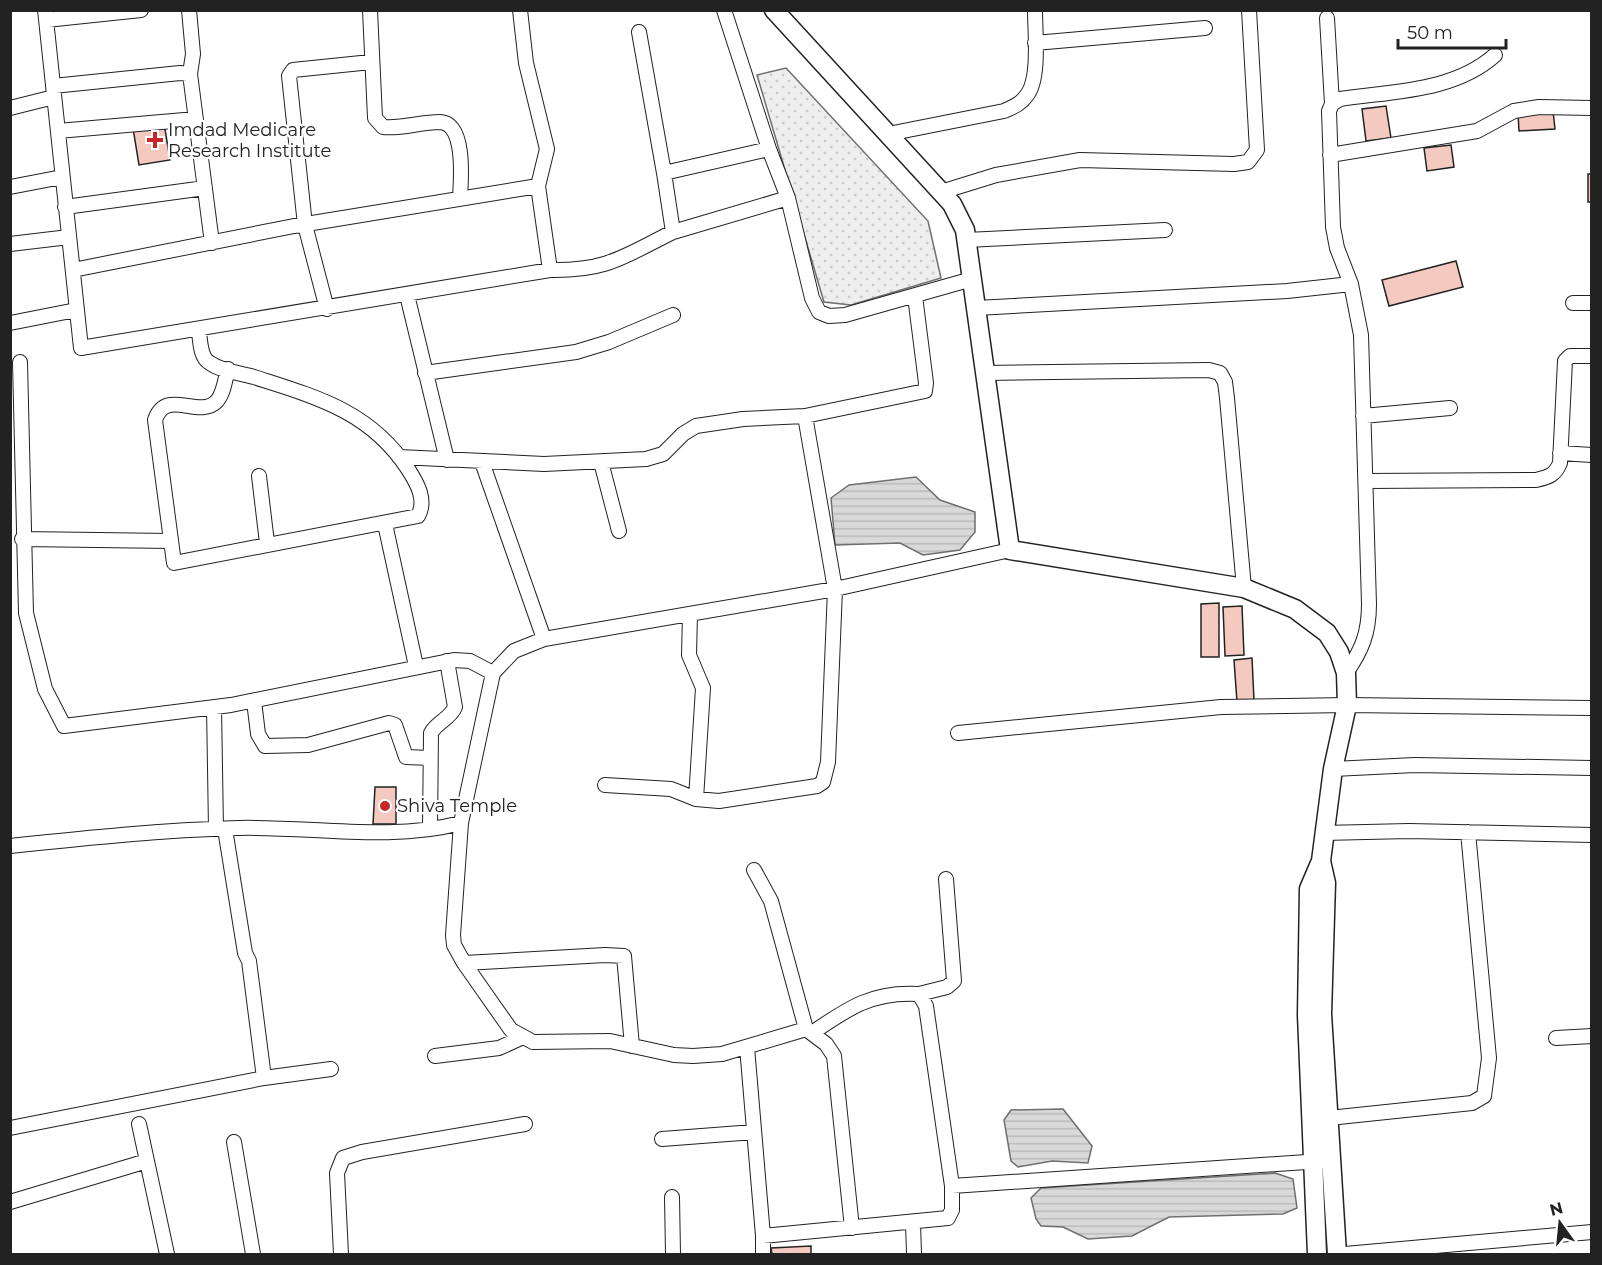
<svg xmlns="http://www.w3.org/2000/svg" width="1602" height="1265" viewBox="0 0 1602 1265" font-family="Montserrat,sans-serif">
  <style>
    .grass { fill: url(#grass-dots); stroke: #6f6f6f; stroke-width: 1.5 }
    .water { fill: url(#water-rules); stroke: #6f6f6f; stroke-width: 1.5 }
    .building { fill: #f3c9c0; stroke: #222; stroke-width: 1.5 }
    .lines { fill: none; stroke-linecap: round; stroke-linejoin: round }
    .minor-casing { stroke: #222; stroke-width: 16 }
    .secondary-casing { stroke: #222; stroke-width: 21 }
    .minor { stroke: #fff; stroke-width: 14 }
    .secondary { stroke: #fff; stroke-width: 18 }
    .poi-dot { fill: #c62828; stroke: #fff; stroke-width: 2 }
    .labels { text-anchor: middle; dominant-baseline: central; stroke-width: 4.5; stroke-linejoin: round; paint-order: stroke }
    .poi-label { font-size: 18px; fill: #222; stroke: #fff; text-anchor: start }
  </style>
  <defs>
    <pattern id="grass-dots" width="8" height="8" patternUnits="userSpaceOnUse" patternTransform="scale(1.5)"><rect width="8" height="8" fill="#eee"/><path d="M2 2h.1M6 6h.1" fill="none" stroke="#ccc" stroke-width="1.8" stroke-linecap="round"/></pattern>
    <pattern id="water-rules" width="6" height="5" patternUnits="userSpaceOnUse" patternTransform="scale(1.5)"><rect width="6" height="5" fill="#d9d9d9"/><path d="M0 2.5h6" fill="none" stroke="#bababa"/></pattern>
  </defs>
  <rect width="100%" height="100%" fill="#fff"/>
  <!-- grass -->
  <path class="grass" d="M786,68L928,221L941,278L851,305L824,302L757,75Z"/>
  <!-- water -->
  <path class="water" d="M916,477L940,500L975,512V532L960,550L923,555L900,543L835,545L831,498L849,485Z
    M1063,1109L1092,1146L1088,1163L1052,1161L1018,1167L1011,1161L1004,1120L1011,1110Z
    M1275,1173L1293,1179L1297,1208L1283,1214L1169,1217L1132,1236L1088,1239L1063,1227L1041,1226L1036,1219L1031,1198L1041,1188Z"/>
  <!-- building -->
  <path class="building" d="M1386,106L1391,138L1366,141L1362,109Z
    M1553,111L1555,129L1519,131L1518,114Z
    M164,123L170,160L139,165L133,128Z
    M1451,145L1454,167L1427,171L1424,148Z
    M1588,174H1592V202H1588Z
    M1456,261L1463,287L1389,306L1382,280Z
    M1219,603V657H1201V604Z
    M1242,606L1244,655L1225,656L1223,607Z
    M1252,658L1254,700L1237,702L1234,660Z
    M375,787H396V824H373Z
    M811,1246V1254H772L771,1248Z"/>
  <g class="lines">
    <!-- minor casing -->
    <g class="minor-casing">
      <path id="minor" d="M45,10L81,348L550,270L538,186L547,149L526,63L520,10
        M189,10L193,54L190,74
        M370,10L375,118L383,127C402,129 420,122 440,122C466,123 461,180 460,198
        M1327,18L1332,104
        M46,20L141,10
        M639,32L664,173L769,149L724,10
        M1035,43L1205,28
        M53,86L180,73L190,74L212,243
        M10,108L54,97
        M58,131L196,119
        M888,134L1004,111C1013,107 1021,104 1027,95C1040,79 1035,32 1035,10
        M769,149L788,198L812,298L819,312L829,316L845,315L972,279
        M1330,155L1477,131L1514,111L1539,107L1592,108
        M664,173L673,232L788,198
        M10,187L62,177
        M941,192L996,175L1080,160L1234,164L1248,162L1257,150L1249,10
        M65,207L205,188
        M966,240L1165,230
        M10,244L69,237
        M73,270L294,226L538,186
        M550,270C608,271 624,256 673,232
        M407,295L447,460
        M1573,303H1592
        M976,308L1287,291L1351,284
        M327,309L305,225L289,76L293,70L371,62
        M10,323L76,310
        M199,330C200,340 200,358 210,363C221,371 240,373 254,377C316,397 370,411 408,469C417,483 427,500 418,516L174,563L155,420C166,387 199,420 217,401C224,393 225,379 228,369
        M20,362L26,613L45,689L64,726L231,705L454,660L470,661L493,673
        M425,373L576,352L609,342L673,315
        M985,373L1209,370L1220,373L1225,382L1227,398L1244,588
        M1363,416L1450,408
        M1560,453L1592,455
        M399,457L544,464L646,459L663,454L683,434L696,426L743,419L805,416L925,391L926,383L915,296
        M482,462L544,639
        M601,462L619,531
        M259,476L267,543
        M1366,481L1536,480C1549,477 1555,475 1560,463L1565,361L1570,356H1592
        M385,524L416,666
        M22,539L171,541
        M690,614L689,655L703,688L696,799
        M1346,673C1362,650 1369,633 1369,604L1361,335L1351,284L1337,248L1333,227L1329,111L1332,104L1340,99C1392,91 1454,92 1495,55
        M254,701L258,734L265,746L308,745L389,723L395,725L406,757L430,758
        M214,707L216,829
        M958,733L1221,707L1347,705L1592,708
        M1333,769L1415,765L1592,768
        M605,785L671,789L696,799L719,801L817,786L823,782L828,762L835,589L805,416
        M225,829L245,953L249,961L264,1078L331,1069
        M430,829L431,733C437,722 450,719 455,707L447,661
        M1323,833L1409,831L1592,835
        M10,846C86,838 162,830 238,828C312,826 388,842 461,823
        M754,870L771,901L806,1029L826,1044L834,1056L852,1228
        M464,963L605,955L624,956L632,1046
        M919,994L947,987L954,981L946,879
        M806,1029L722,1054L693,1056L674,1055L610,1041L533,1042L511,1030L464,963L454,945L453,935L461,823L493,673L514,651L544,639L835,589L1010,550
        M1556,1038L1592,1036
        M747,1047L763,1236L948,1218L952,1210V1186L926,1006L919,994C873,991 848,1008 812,1033
        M435,1056L499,1048L521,1038
        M1329,1118L1472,1103L1484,1096L1489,1058L1468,832
        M139,1124L167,1254
        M10,1128L264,1078
        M662,1139L754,1132
        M234,1142L253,1254
        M952,1186L1321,1161
        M672,1197L673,1254
        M10,1202L147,1161
        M913,1223L914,1254
        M763,1236V1254
        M341,1254L337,1173L343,1158L362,1152L525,1124
        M1345,1254L1592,1232"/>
    </g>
    <!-- secondary casing -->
    <g class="secondary-casing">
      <path id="secondary" d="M774,10L952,204L965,230L1010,550L1244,588L1295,609L1327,633L1339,652L1346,673L1347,705L1333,769L1321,861L1309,889L1307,1015L1317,1254
        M1321,861L1326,883L1322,1014L1337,1254"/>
    </g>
    <!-- minor -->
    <use href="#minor" class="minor"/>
    <!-- secondary -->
    <use href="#secondary" class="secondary"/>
  </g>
  <!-- markers -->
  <g class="poi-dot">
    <path d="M152 131h6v6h6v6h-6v6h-6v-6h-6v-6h6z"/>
    <circle cx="385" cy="806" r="6"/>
  </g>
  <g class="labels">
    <!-- poi labels -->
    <g class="poi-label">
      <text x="168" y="130">Imdad Medicare<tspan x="168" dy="21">Research Institute</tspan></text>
      <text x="397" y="806">Shiva Temple</text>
    </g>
  </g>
  <!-- border -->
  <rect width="1602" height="1265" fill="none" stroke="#222222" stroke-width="24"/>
  <!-- north arrow -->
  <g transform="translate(1560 1223) rotate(345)" stroke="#ffffff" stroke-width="4.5" paint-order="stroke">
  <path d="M0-4.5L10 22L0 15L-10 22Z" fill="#222222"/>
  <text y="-9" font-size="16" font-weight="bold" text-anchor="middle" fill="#222222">N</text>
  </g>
  <!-- scale -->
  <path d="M1398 39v9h108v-9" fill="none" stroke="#222222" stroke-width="3"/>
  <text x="1407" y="39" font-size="18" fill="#222222" stroke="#ffffff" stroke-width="4.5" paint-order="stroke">50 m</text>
</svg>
